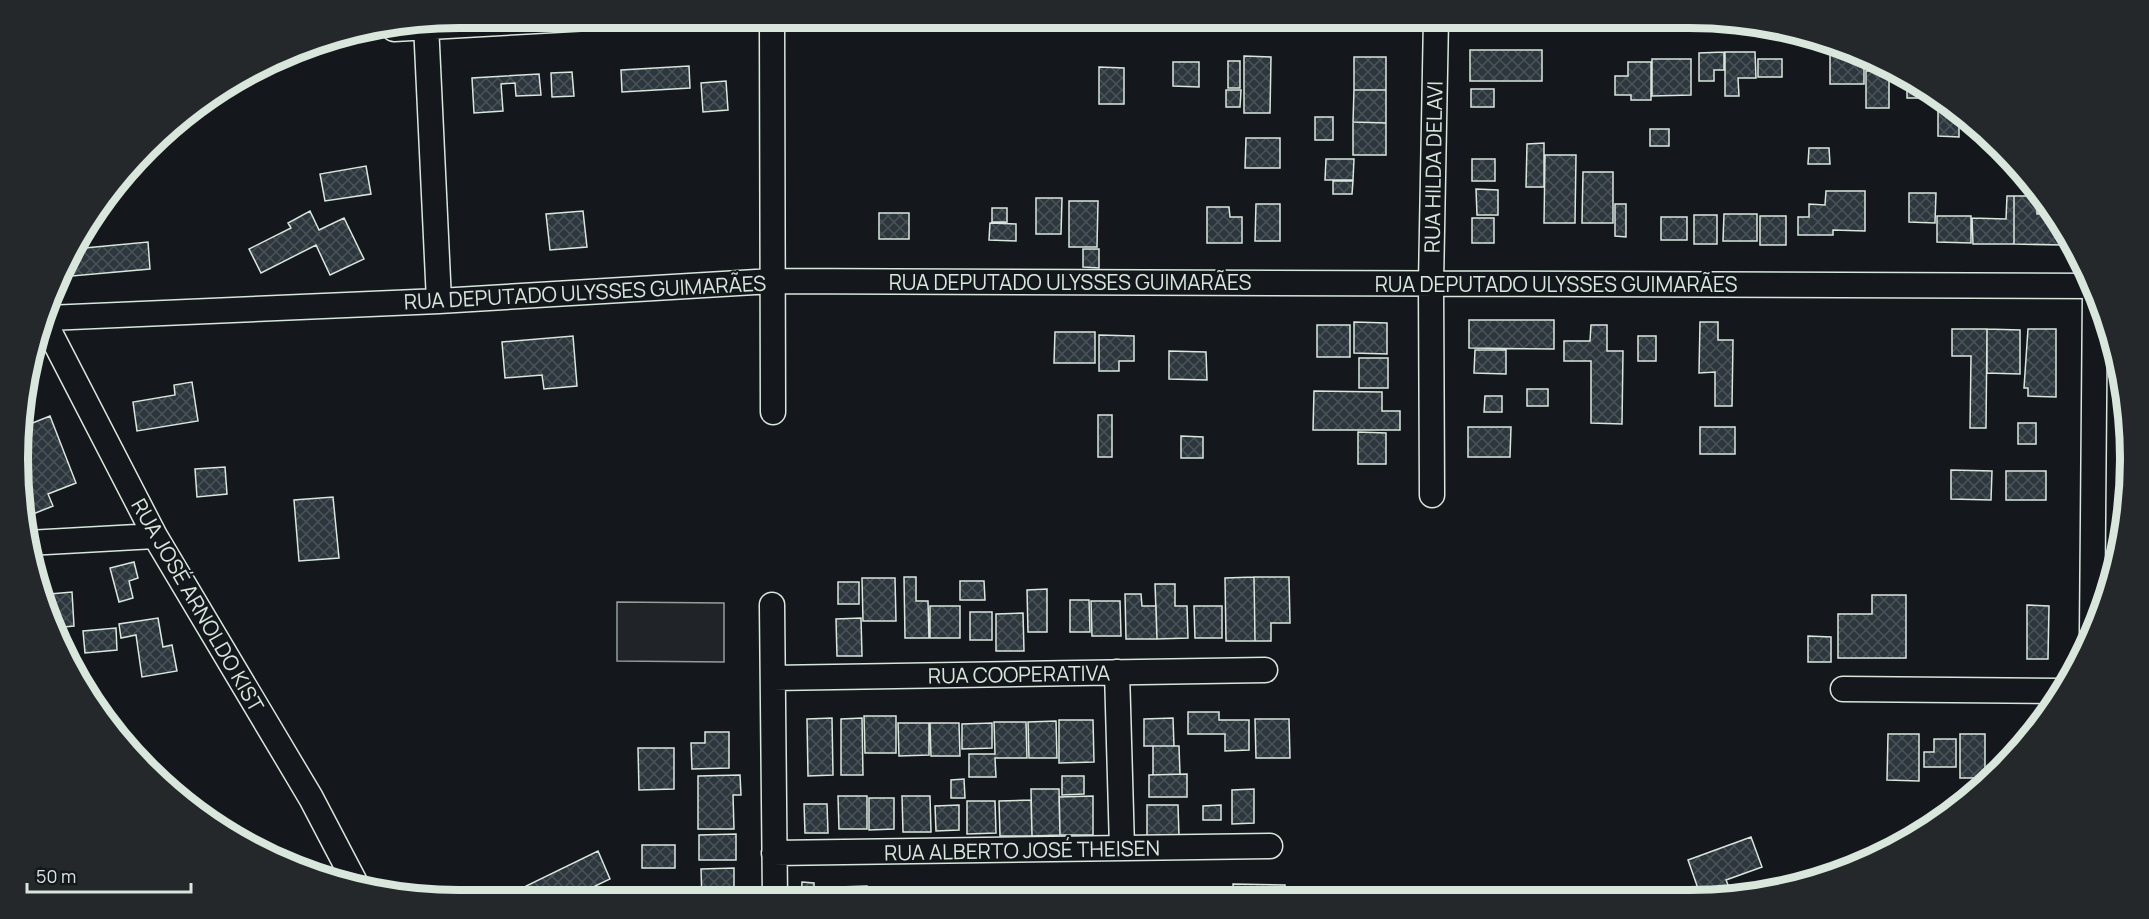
<svg xmlns="http://www.w3.org/2000/svg" width="2149" height="919" viewBox="0 0 2149 919" font-family="Manrope,sans-serif">
  <style>
    .pitch { fill: #202428; stroke: #939e99; stroke-width: 1.5 }
    .building { fill: url(#building-cross-hatch); stroke: #d8e6dc; stroke-width: 1.5 }
    .lines { fill: none; stroke-linecap: round; stroke-linejoin: round }
    .minor-casing { stroke: #d8e6dc; stroke-width: 27 }
    .minor { stroke: #14181c; stroke-width: 24 }
    .labels { text-anchor: middle; dominant-baseline: central; stroke-width: 4.5; stroke-linejoin: round; paint-order: stroke }
    .street-label { font-size: 21px; fill: #d8e6dc; stroke: #14181c }
    .rim { fill: none; stroke: #d8e6dc; stroke-width: 8 }
  </style>
  <defs>
    <pattern id="building-cross-hatch" width="8" height="8" patternUnits="userSpaceOnUse" patternTransform="scale(1.5)"><rect width="8" height="8" fill="#2c363c"/><path d="M0 0l8 8M0 8l8-8" fill="none" stroke="#4a5358"/></pattern>
  </defs>
  <rect width="100%" height="100%" fill="#14181c"/>
  <!-- pitch -->
  <path class="pitch" d="M617,602L724,603V662L617,661Z"/>
  <!-- building -->
  <path class="building" d="M1470,50H1542V81H1470Z
    M1724,52V70H1714V81H1699V53Z
    M1725,52H1755L1756,78H1738L1739,96H1725Z
    M1856,52L1864,56V84H1830V53Z
    M1244,56L1271,57L1270,113H1244Z
    M1354,57H1386V90H1354Z
    M1652,59H1691V95L1652,96Z
    M1758,59H1782V77H1758Z
    M1228,61H1240V88H1228Z
    M1173,62H1199V87L1173,86Z
    M1628,62H1651V100H1631V95H1615V76H1628Z
    M689,66L690,88L622,92L621,70Z
    M1099,67L1124,68V104H1099Z
    M1866,71H1889V108H1866Z
    M572,72L574,96L552,97L551,73Z
    M539,74L541,95L516,96L515,83L501,84L503,111L474,113L472,78Z
    M1907,76L1936,96V98H1907Z
    M726,81L728,110L703,112L701,83Z
    M1471,89H1494V107H1471Z
    M1226,90H1241L1240,107H1226Z
    M1354,90H1386V123L1353,122Z
    M1938,111L1959,112V137L1938,136Z
    M1315,117H1333V140H1315Z
    M1353,122L1386,123V155H1353Z
    M1650,129H1669V146H1650Z
    M1246,138H1280V168H1245Z
    M1544,143V187H1526L1527,144Z
    M1809,148H1829L1830,164H1808Z
    M1545,155H1576L1575,223H1544Z
    M1326,159H1354L1353,180H1325Z
    M1472,159H1495V181H1472Z
    M366,166L371,194L325,201L320,174Z
    M1583,172H1613V223H1582Z
    M1333,181H1353L1352,194H1333Z
    M1476,189L1498,190V215H1477Z
    M1826,191H1865V231L1833,230V235H1798V217H1809V204L1825,205Z
    M1909,193H1936L1935,223L1909,222Z
    M2007,196H2014V244H1973L1972,218L2006,219Z
    M2014,196H2037V214L2054,213L2062,227V245L2014,244Z
    M1036,198H1062L1061,234H1036Z
    M1069,201H1098L1097,247H1069Z
    M1256,204H1280V241H1255Z
    M1615,204H1626V237L1615,236Z
    M1207,207H1229L1230,217H1242V243H1207Z
    M992,208H1007V222H992Z
    M310,211L319,230L344,218L364,259L330,275L316,245L261,273L249,249L291,228L288,223Z
    M583,211L587,247L550,250L546,214Z
    M879,213H909V239H879Z
    M1724,214H1757V241H1723Z
    M1694,215H1717V244H1694Z
    M1760,216H1786V245H1760Z
    M1937,216H1971V243L1937,242Z
    M1661,217H1687V240H1661Z
    M1472,218H1494V243H1472Z
    M990,223L1016,224V241L989,240Z
    M148,242L150,269L72,276L71,256L74,249Z
    M1083,249H1099V268L1083,267Z
    M1469,320H1554V349L1469,348Z
    M1354,322L1387,323V354L1354,353Z
    M1700,322H1718V340H1733L1732,406H1715V372L1699,373Z
    M1317,325H1350V357H1317Z
    M1591,325H1607V351H1623L1622,424L1591,423V361H1564V341H1590Z
    M1952,329H1987L1986,428H1970L1971,356H1952Z
    M1987,329L2020,330V374L1987,373Z
    M2028,329H2056V397L2028,396V388H2024Z
    M1055,332H1095V363H1054Z
    M1099,335L1134,336V361H1119V371H1099Z
    M573,336L577,386L544,389L542,375L505,378L502,342Z
    M1638,336H1656V361H1638Z
    M1475,350H1506V374L1474,373Z
    M1169,351L1206,352L1207,380L1169,379Z
    M1359,358H1388V388H1359Z
    M26,378L32,396L26,399Z
    M192,382L198,421L137,431L133,402L175,395L174,385Z
    M1527,389H1548V406H1527Z
    M1314,391L1382,392V411H1400V430H1313Z
    M1485,396H1502V412H1484Z
    M1098,415H1112V457H1098Z
    M50,416L76,483L48,494L53,506L33,514L23,487L25,426Z
    M2018,423H2036V444H2018Z
    M1468,427H1511L1510,457H1468Z
    M1700,427H1735V454H1700Z
    M1358,432L1386,433V464H1358Z
    M1181,436L1203,437V458H1181Z
    M225,467L227,494L197,497L195,469Z
    M1951,470L1992,471L1991,500L1951,499Z
    M2006,471H2046V500H2006Z
    M333,497L339,558L299,561L294,500Z
    M134,562L138,578L129,581L133,598L119,602L110,568Z
    M41,577L44,607L36,578Z
    M904,577H916V601H928L929,638H905Z
    M1254,577L1255,641H1226L1225,578Z
    M1254,577H1289L1290,623H1271V641H1255Z
    M862,578H895L896,621H863Z
    M960,581H984L985,600H960Z
    M838,582H859V604H838Z
    M1155,584H1175V606H1187L1188,638L1157,639Z
    M1047,589V632H1028L1027,590Z
    M72,592L74,626L53,628L50,594Z
    M1125,594H1141L1142,606H1156L1157,639H1126Z
    M1872,595H1906V658H1838V614H1872Z
    M1070,600H1089L1090,632H1070Z
    M1091,601H1120L1121,636H1092Z
    M2027,605L2049,606L2048,659H2027Z
    M930,606H960V638H930Z
    M1194,606H1222V638H1195Z
    M970,612H992V640H970Z
    M1023,613L1024,651H996V614Z
    M158,618L163,647L172,645L177,671L142,677L136,635L121,638L119,624Z
    M861,618L862,656H837L836,619Z
    M116,628L117,650L85,653L83,631Z
    M1808,636L1831,637V662H1808Z
    M1188,712H1219V720H1249V750L1225,751V734H1188Z
    M864,716H896V753H865Z
    M832,718L833,775L808,776L807,719Z
    M862,718L863,775H841V719Z
    M1173,718L1174,746H1144V719Z
    M1255,719H1289L1290,758H1256Z
    M1059,720H1093L1094,762L1059,763Z
    M1056,721L1057,758H1029L1028,722Z
    M994,722H1026L1027,758H995L996,777H969V754H995Z
    M898,723H929V755L899,756Z
    M930,723H959L960,756H931Z
    M992,723V748L962,749V724Z
    M705,732H729V768L692,769L691,743H705Z
    M1888,734H1919V781L1887,780Z
    M1960,734H1985V778H1960Z
    M1934,739H1956V767H1924V752H1934Z
    M1153,746H1179L1180,774L1153,775Z
    M638,748H674V789L639,790Z
    M1187,774V797H1149V775Z
    M740,775L741,795H733L734,829H698V776Z
    M1062,776H1084V794L1062,795Z
    M964,779L965,798H951V780Z
    M1031,789H1059L1060,835L1032,836Z
    M1254,789V823L1232,824V790Z
    M838,796H867V829H839Z
    M902,796H930L931,832H903Z
    M1093,796V835H1060L1059,797Z
    M869,798H894V829L869,830Z
    M1031,800L1032,836H1000L999,801Z
    M967,801H995L996,833L967,834Z
    M804,804H827L828,833H805Z
    M959,805V830L936,831L935,806Z
    M1147,805H1178L1179,836L1147,837Z
    M1221,805V820H1203V806Z
    M736,834V860H699V835Z
    M1751,837L1762,867L1726,880L1733,897H1701L1688,860Z
    M642,845H675V868H642Z
    M598,851L610,879L564,901H533L526,886Z
    M734,868V900H702L701,869Z
    M802,882L814,883V893H839V900H801Z
    M1233,884L1285,885V899H1234Z
    M867,886V900H839V887Z
    M1232,889V899H1203V890Z
    M1193,893V899H1164V894Z
    M1128,896H1152V899H1128Z"/>
  <g class="lines">
    <!-- minor casing -->
    <g class="minor-casing">
      <path id="minor" d="M772,18L773,412
        M426,24L439,301
        M394,29L590,18
        M48,318L439,301L771,281L2094,286
        M45,323L155,536L311,798L356,884
        M1432,495L1431,283L1436,18
        M28,543L155,536
        M772,605L775,900
        M2092,634L2095,291
        M1117,672L1122,848
        M773,678L1265,670
        M1843,689L2063,691
        M774,853L1270,846"/>
    </g>
    <!-- minor -->
    <use href="#minor" class="minor"/>
  </g>
  <g class="labels">
    <!-- street labels -->
    <g class="street-label">
      <text transform="translate(1433 167) rotate(-89)">RUA HILDA DELAVI</text>
      <text x="1070" y="282">RUA DEPUTADO ULYSSES GUIMARÃES</text>
      <text x="1556" y="284">RUA DEPUTADO ULYSSES GUIMARÃES</text>
      <text transform="translate(585 292) rotate(-3)">RUA DEPUTADO ULYSSES GUIMARÃES</text>
      <text transform="translate(198 605) rotate(60)">RUA JOSÉ ARNOLDO KIST</text>
      <text transform="translate(1019 674) rotate(-1)">RUA COOPERATIVA</text>
      <text transform="translate(1022 850) rotate(-1)">RUA ALBERTO JOSÉ THEISEN</text>
    </g>
  </g>
  <!-- crop -->
  <path d="M0 0H2149V919H0ZM459 28H1689A431 431 0 0 1 2120 459V459A431 431 0 0 1 1689 890H459A431 431 0 0 1 28 459V459A431 431 0 0 1 459 28Z" fill="#24282b" fill-rule="evenodd"/>
  <path class="rim" d="M459 28H1689A431 431 0 0 1 2120 459V459A431 431 0 0 1 1689 890H459A431 431 0 0 1 28 459V459A431 431 0 0 1 459 28Z"/>
  <!-- scale -->
  <path d="M27 883v9h164v-9" fill="none" stroke="#d8e6dc" stroke-width="3"/>
  <text x="36" y="883" font-size="18" fill="#d8e6dc" stroke="#14181c" stroke-width="4.5" paint-order="stroke">50 m</text>
</svg>
